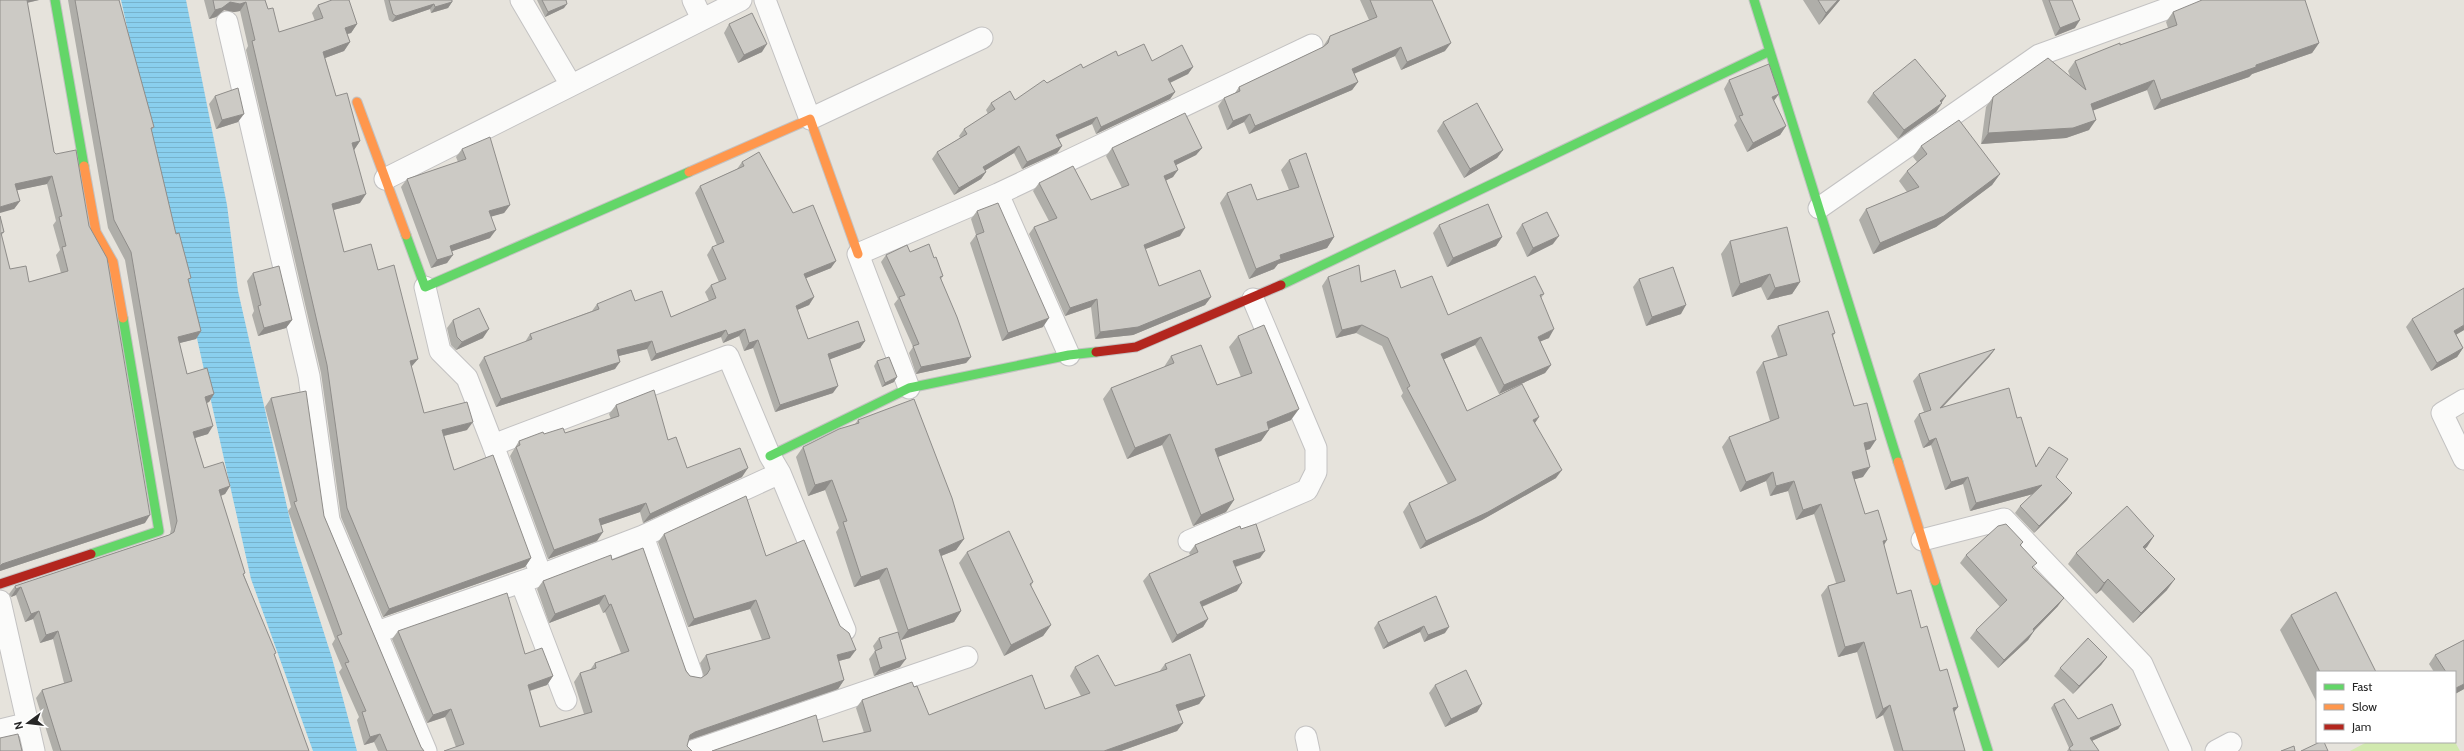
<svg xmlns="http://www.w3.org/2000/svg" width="2464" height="751" viewBox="0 0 2464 751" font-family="Cabin,sans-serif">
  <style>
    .pitch { fill: #d1e9af }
    .water { fill: url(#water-rules) }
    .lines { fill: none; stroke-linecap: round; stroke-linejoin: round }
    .street-casing { stroke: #c3c2c2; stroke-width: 23 }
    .fast-casing { stroke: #c3c2c2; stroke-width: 11 }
    .slow-casing { stroke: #c3c2c2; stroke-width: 11 }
    .jam-casing { stroke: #c3c2c2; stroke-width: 11 }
    .street { stroke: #fbfbfa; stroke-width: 21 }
    .fast { stroke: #63d668; stroke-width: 9 }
    .slow { stroke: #ff974d; stroke-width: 9 }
    .jam { stroke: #b3261e; stroke-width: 9 }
    .wall { fill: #afaea9 }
    .shaded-wall { fill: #8f8d8a }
    .building { fill: #cccac5; stroke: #8f8d8a }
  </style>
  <defs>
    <pattern id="water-rules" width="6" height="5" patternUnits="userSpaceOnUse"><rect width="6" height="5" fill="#8acfee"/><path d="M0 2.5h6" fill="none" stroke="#77b2cc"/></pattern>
  </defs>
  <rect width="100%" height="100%" fill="#e6e3dc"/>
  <!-- pitch -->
  <path class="pitch" d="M2367,742H2455L2460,751H2350Z"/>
  <!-- water -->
  <path class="water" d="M121,0H186L227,205L238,291L295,542L332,658L357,751H313L251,579Z"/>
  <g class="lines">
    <!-- street casing -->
    <g class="street-casing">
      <path id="street" d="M521,0L571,85
        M693,0L702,19
        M765,0L810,119L982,38
        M227,22L309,376L329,520L426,751
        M385,179L741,0
        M998,194L1069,355
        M1819,208L2039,55L2191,0
        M425,287L440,351L467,378L493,445
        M909,388L858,254L998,194L1312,45
        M2464,400L2442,413L2464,459
        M780,473L643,536L541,575L493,445L728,356L770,456L780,473L845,630
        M643,536L692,675
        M1922,540L2004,519L2142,664L2181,751
        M1189,541L1307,490L1316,472V448L1253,299
        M521,582L566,700
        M0,601L34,751
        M377,632L541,575
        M0,730L29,723
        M1306,737L1309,751
        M693,751L967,657
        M2216,751L2231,743"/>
    </g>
    <!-- fast casing -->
    <g class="fast-casing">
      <path id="fast" d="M55,0L84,166
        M1754,0L1898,462
        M406,235L425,287L689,172
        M1281,285L1770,51
        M770,456L909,388L1069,355L1096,352
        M91,554L159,531L123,318
        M1935,581L1988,751"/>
    </g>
    <!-- slow casing -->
    <g class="slow-casing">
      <path id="slow" d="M357,102L406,235
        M84,166L96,232L113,262L123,318
        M689,172L810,119L858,254
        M1898,462L1935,581"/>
    </g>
    <!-- jam casing -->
    <g class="jam-casing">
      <path id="jam" d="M1096,352L1136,347L1281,285
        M0,584L91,554"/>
    </g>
    <!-- street -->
    <use href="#street" class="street"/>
    <!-- fast -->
    <use href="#fast" class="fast"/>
    <!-- slow -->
    <use href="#slow" class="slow"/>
    <!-- jam -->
    <use href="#jam" class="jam"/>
  </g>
  <!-- wall -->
  <path class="wall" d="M0,0H39L27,3L54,152L89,226L145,523L0,571V216L4,232L1,236L10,269L29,282L61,273L56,255L60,250L53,225L56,221L47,184L17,190L20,201L14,209Z
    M68,0H119L154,127L151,131L176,234L201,331L196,339L179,343L187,374L214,394L209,402L207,403L208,434L195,438L204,468L230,486L225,494L221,496L244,575L274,655L309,751H53L36,698L42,690L64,683L53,639L40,643L33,619L25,622L16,595L11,597L9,594L15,586L169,535L170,534L171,529L125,260L108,228Z
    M204,0H265L268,9L279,32L315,21L312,13L318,5L357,24L351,33L347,34L350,42L344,51L325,58L336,96L360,141L354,150L360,203L333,210L344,252L378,270L418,359L411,367L424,413L467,430L444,436L454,470L531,558L525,567L383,617L341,517L321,373L246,50L248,46L240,11L234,12L224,10L216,17L209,19Z
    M384,0H452V2L448,8L431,13L430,9L392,22L389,20Z
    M537,0H566L564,8L545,17Z
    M1360,0H1432L1445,51L1401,70L1395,56L1354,74L1358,82L1352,90L1249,134L1244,122L1227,130L1218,106L1224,98L1235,93L1239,87L1323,47L1324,45L1330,36L1369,20Z
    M1803,0H1840L1819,25Z
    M2042,0H2072L2075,28L2055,36Z
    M2173,12L2319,43L2312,53L2252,74L2249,77L2154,110L2147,90L2093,110L2089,130L2066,138L1981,144L1986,107L1993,97L2070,76L2068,71L2075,61L2168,28L2166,22Z
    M729,24L762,52L738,63L724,33Z
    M1118,56L1193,67L1188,74L1170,83L1175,92L1170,99L1096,134L1092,124L1059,139L1062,146L1057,153L1022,169L1014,153L985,170L986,172L981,179L954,195L932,159L937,152L960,138L959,136L964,129L988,114L986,110L991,103L1015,100L1047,83L1083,68Z
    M1729,80L1774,101L1786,126L1780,135L1747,152L1734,125L1737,121L1724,89Z
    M1873,93L1941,103H1942L1936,112L1898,139L1867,102Z
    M215,96L238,122L216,129L209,104Z
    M1443,122L1503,150L1497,158L1464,178L1437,131Z
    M1921,146L2000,174L1992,185L1936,227L1873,254L1859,220L1866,209L1907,192L1899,181L1907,171L1917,162L1913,157Z
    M1112,148H1202L1196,155L1176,165L1173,177L1166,180L1180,236L1145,249L1159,286L1211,297L1205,305L1133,335L1095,339L1091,307L1065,316L1029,234L1034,227L1049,221L1033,191L1039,183L1091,200L1122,188L1106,156Z
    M462,149L510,205L504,213L491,216L490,238L452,251L447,263L431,268L401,187L407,179L458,162L456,157Z
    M1289,160L1334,237L1327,248L1278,264L1274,269L1249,279L1220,203L1227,193L1257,200L1289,190L1281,170Z
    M742,162L793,213L831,268L806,278L814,297L809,305L797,310L808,339L865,341L860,348L830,359L833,393L775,412L753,348L744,351L739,336L723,343L721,337L651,361L647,349L618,356L615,369L496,407L479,365L484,357L525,342L530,334L592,311L597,304L635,301L671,317L709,301L705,292L711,285L719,282L707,255L712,247L717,245L695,193L700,186L737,169Z
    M977,211L1043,327L1002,341L970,243L976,235L971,219Z
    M1522,224L1553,244L1527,257L1516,233Z
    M1439,225L1502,237L1496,246L1447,267L1433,233Z
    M1730,241L1800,282L1792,294L1767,300L1761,287L1732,297L1721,254Z
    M910,252L934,258L943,276L941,279L971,357L966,363L916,374L909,353L913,347L894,304L898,299L881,262L886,255Z
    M253,273L292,320L286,328L258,336L252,315L254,311L247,281Z
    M1328,277L1401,288L1448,315L1544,294L1541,298L1549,338L1540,341L1551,365L1545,373L1499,394L1475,345L1444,359L1467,411L1535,423L1556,478L1482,520L1420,549L1403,512L1409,503L1448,484L1401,396L1403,393L1382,346L1356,333L1336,338L1322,286Z
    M1639,279L1681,314L1646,326L1633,287Z
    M2412,319L2464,330L2456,335L2463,348L2457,357L2431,371L2406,327Z
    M453,320L483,338L456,350L451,345L447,328Z
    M1778,326L1835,333L1833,336L1854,406L1870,449L1866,450L1863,477L1854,479L1865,514L1884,545L1897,594L1921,628L1940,671L1958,707L1954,712L1965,751H1894L1883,715L1876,719L1857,652L1838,657L1821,595L1828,586L1836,583L1814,514L1796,520L1788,491L1770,496L1766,481L1740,492L1722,447L1729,437L1770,421L1756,372L1763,362L1778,357L1771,336Z
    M1238,336L1291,420L1269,429L1261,441L1217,457L1234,500L1226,512L1193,526L1162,445L1127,459L1103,399L1111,388L1164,367L1171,356L1217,385L1241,377L1229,347Z
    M1995,349L1989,357L1943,407L2017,418L2036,466L2049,447L2056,477L2072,493L2067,500L2034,533L2015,513L2020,506L2033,494L1970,511L1963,484L1945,490L1931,445L1923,448L1914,421L1919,414L1924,412L1913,381L1919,374Z
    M877,361L894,382L882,387L874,366Z
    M271,398L324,516L421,747L424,751H378L374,742L364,745L357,720L359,717L339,672L342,668L332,644L335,639L288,511L291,507L265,407Z
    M616,405L668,440L687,468L742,477L643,523L640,512L601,525L597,541L548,559L510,456L519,441L544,434L565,433L611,419L609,414Z
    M858,420L964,539L956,550L941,556L961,611L954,622L901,640L898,632L900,667L874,676L869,659L875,651L873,646L879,638L898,632L879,579L854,587L836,532L839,528L825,490L808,496L796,457L803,447L855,424Z
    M1241,529L1260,558L1236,567L1237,591L1202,607L1208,619L1203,627L1172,643L1143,581L1149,574L1190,555L1189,553L1195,545Z
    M664,534L766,556L850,658L839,661L844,680L838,689L689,740L687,746L456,747L445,717L427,723L392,639L398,631L525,654L553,676L547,685L530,691L540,727L584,714L574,682L580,673L590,670L595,663L621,653L605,612L603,613L599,604L549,623L537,589L543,581L612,560L690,676L701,678L704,677L700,663L706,655L762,640L750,609L688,627L658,542Z
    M2154,536L2145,548L2167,590L2133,623L2101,590L2096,594L2068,564L2076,553Z
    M2023,542L2021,545L2033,568L2058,606L2034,631L2028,640L1998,668L1970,638L1976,630L2000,607L1960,563L1966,555Z
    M967,552L1033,582L1031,586L1051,625L1043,636L1004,656L959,563Z
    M1436,596L1445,633L1424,642L1420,632L1383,649L1374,628L1378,622Z
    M2291,615L2376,672H2317V703L2280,630Z
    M2464,640V689L2455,694V672H2434L2429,664L2435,655Z
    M2107,657L2101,665L2073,694L2054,676L2060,668Z
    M1165,664L1205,696L1199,704L1178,711L1183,723L1177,731L1121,751H712L823,742L864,733L856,708L862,700L914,687L929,715L1045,709L1081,696L1070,676L1075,667L1115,686L1159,672Z
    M1435,685L1482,704L1477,712L1445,727L1429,693Z
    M2054,704L2078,719L2121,725L2118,729L2092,741L2099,751H2067L2069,748L2051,708Z"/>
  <!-- shaded-wall -->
  <path class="shaded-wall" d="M24,0H39L21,4Z
    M1838,0H1840L1819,25L1826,13Z
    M230,2H246L240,11L234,12L224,10L216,17L209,19L215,10Z
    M452,2L448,8L431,13L435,7Z
    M434,4L430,9L392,22L396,16Z
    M567,4L564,8L545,17L548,12Z
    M2080,20L2075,28L2055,36L2060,28Z
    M357,24L351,33L339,36L345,28Z
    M350,42L344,51L317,61L323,52Z
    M1451,43L1445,51L1401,70L1407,62Z
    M2319,43L2312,53L2252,74L2249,77L2154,110L2161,100L2256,65Z
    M767,44L762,52L738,63L744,55Z
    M1401,47L1395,56L1346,77L1352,69Z
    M1193,67L1188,74L1163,86L1168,79Z
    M2154,80L2147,90L2084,114L2091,104Z
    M1358,82L1352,90L1249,134L1255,126Z
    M1175,92L1170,99L1096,134L1101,127Z
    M1779,94L1773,102L1772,97Z
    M1946,96L1940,105L1942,103L1936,112L1898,139L1904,130Z
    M244,114L238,122L216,129L222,120Z
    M1250,114L1244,122L1227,130L1233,121Z
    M1097,117L1092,124L1051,142L1056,135Z
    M2096,120L2089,130L2066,138L1981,144L1988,133Z
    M1786,126L1780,135L1747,152L1753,143Z
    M360,141L354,150L352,143Z
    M1019,146L1014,153L978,175L983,167Z
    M1062,146L1057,153L1022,169L1027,162Z
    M1202,148L1196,155L1168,169L1174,161Z
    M1503,150L1497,158L1464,178L1470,169Z
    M1178,170L1173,177L1159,184L1164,176Z
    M986,172L981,179L954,195L959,188Z
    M2000,174L1992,185L1936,227L1873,254L1880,243Z
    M52,176L47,184L9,192L15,184Z
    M366,194L360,203L326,212L332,204Z
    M20,201L14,209L0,213V207Z
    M510,205L504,213L483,219L489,211Z
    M1185,228L1180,236L1138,252L1144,245Z
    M496,230L490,238L444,254L450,246Z
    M1559,236L1553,244L1527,257L1533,248Z
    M1334,237L1327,248L1278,264L1274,269L1249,279L1256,269L1280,255Z
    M1502,237L1496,246L1447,267L1453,258Z
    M453,255L447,263L431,268L437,260Z
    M836,261L831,268L799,281L804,274Z
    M1770,274L1761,287L1732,297L1740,284Z
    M1800,282L1792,294L1767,300L1775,288Z
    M814,297L809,305L790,313L796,306Z
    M1211,297L1205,305L1133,335L1095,339L1100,332Z
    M1097,299L1091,307L1065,316L1070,308Z
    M1686,305L1681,314L1646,326L1652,317Z
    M1049,318L1043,327L1002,341L1008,333Z
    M292,320L286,328L258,336L264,328Z
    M1362,325L1356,333L1336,338L1342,330Z
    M2464,325V330L2448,339L2454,331Z
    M489,329L483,338L456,350L462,342Z
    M745,329L739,336L723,343L728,335Z
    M1554,329L1549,338L1532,345L1538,337Z
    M726,330L721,337L651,361L656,354Z
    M201,331L196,339L172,345L178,337Z
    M1481,337L1475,345L1436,363L1441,354Z
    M758,340L753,348L744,351L749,343Z
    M652,341L647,349L611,358L617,350Z
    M865,341L860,348L823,362L828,354Z
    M2463,348L2457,357L2431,371L2437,363Z
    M1995,349L1989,357L1935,415L1940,408Z
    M971,357L966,363L916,374L921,367Z
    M418,359L411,367L410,361Z
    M620,362L615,369L496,407L501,399Z
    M1551,365L1545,373L1499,394L1504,385Z
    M897,377L894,382L882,387L885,383Z
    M838,386L833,393L775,412L780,405Z
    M214,394L209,402L199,405L205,397Z
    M1299,409L1291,420L1258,433L1267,422Z
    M1539,417L1533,426V420Z
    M473,422L467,430L435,438L442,430Z
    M213,426L208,434L188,440L193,432Z
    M1269,430L1261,441L1207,461L1215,449Z
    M1170,434L1162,445L1127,459L1135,448Z
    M1936,438L1931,445L1923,448L1929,441Z
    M1876,440L1870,449L1857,453L1864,443Z
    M1870,467L1863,477L1845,482L1852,472Z
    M748,468L742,477L643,523L650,514Z
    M1562,470L1556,478L1482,520L1420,549L1426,541Z
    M1773,472L1766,481L1740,492L1746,482Z
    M1968,477L1963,484L1945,490L1951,482Z
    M832,480L825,490L808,496L815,485Z
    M1794,481L1788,491L1770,496L1776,486Z
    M2042,485L2037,493L1970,511L1976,503Z
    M230,486L225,494L214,498L219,490Z
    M2072,493L2067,500L2034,533L2039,526Z
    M1234,500L1226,512L1193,526L1201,515Z
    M646,503L640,512L593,528L599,519Z
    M1821,504L1814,514L1796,520L1803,510Z
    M150,515L145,523L0,571V566L2,564Z
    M603,532L597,541L548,559L554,550Z
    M2154,536L2147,547L2136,557L2143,547Z
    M964,539L956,550L931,560L939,550Z
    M1887,540L1881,550L1883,541Z
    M1265,551L1260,558L1228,569L1233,561Z
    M531,558L525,567L383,617L389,609Z
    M887,568L879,579L854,587L861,577Z
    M2108,579L2101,590L2096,594L2104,583Z
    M2175,579L2167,590L2133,623L2141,613Z
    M1242,583L1237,591L1194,610L1200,602Z
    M21,587L16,595L11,597L16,589Z
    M605,595L599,604L549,623L555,614Z
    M2064,598L2058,606L2027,638L2033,629Z
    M756,600L750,609L688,627L694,619Z
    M611,604L605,612L603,613L609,605Z
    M39,611L33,619L25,622L31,614Z
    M961,611L954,622L901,640L908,630Z
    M1208,619L1203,627L1172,643L1177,635Z
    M1051,625L1043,636L1004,656L1011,645Z
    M1424,626L1420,632L1383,649L1388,643Z
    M1449,627L1445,633L1424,642L1428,635Z
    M58,631L53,639L40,643L46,635Z
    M2034,631L2028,640L1998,668L2004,660Z
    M1864,642L1857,652L1838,657L1845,647Z
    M856,650L850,658L831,663L837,655Z
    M2107,657L2101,665L2073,694L2079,686Z
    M906,659L900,667L874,676L880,668Z
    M553,676L547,685L522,693L528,685Z
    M844,680L838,689L689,740L690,735L695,732Z
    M2464,684V689L2455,694V689L2456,688Z
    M1205,696L1199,704L1171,714L1176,705Z
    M1482,704L1477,712L1445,727L1451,719Z
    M1890,705L1883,715L1876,719L1883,709Z
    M1958,707L1951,716L1953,708Z
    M451,709L445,717L427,723L433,715Z
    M1183,723L1177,731L1121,751H1104Z
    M2121,725L2118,729L2087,743L2090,738Z
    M380,734L374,742L364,745L370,737Z"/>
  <!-- building -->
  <path class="building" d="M0,0H27L54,152L56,154L76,150L89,226L107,258L150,515L2,564L0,566V216L4,232L1,233L10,269L26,266L29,282L68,271L62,247L66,246L59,217L62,216L52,176L15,184L20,201L0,207Z
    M75,0H119L154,127L151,128L176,234L179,233L191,278L188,279L201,331L178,337L187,374L207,368L214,394L205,397L213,426L193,432L204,468L223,462L230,486L219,490L245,573L243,574L276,653L274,654L309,751H61L42,690L72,681L58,631L46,635L39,611L31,614L21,587L16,589L15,586L169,535L174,532L177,521L131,252L114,220Z
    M213,0H265L268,9L273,8L279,32L323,18L318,5L332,0H349L357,24L345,28L350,42L323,52L336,96L347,93L360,141L352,143L366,194L332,204L344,252L371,244L378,270L394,265L418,359L410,361L424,413L467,402L473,422L442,430L454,470L493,455L531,558L389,609L347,508L327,365L252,41L255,40L246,2L240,4L230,2L222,8L215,10Z
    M389,0H452V2L435,7L434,4L396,16L393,14Z
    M542,0H566L567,4L548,12Z
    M1370,0H1432L1451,43L1407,62L1401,47L1352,69L1358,82L1255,126L1250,114L1233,121L1224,98L1240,91L1239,87L1323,47L1328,43L1330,36L1377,17Z
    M1818,0H1838L1826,13Z
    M2049,0H2072L2080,20L2060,28Z
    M2202,0H2305L2319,43L2256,65V67L2161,100L2154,80L2091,104L2096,120L2073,128L1988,133L1993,97L2048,58L2086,90L2075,61L2120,43V45L2177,25L2173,12Z
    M752,13L767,44L744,55L729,24Z
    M1144,44L1152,61L1182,45L1193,67L1168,79L1175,92L1101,127L1097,117L1056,135L1062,146L1027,162L1019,146L983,167L986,172L959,188L937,152L967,134L964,129L995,109L991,103L1010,91L1015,100L1044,80L1047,83L1081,64L1083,68L1116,51L1118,56Z
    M1915,59L1946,96L1940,101L1942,103L1904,130L1873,93Z
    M1769,64L1779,94L1772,97L1786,126L1753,143L1739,116L1743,115L1729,80Z
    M238,88L244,114L222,120L215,96Z
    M1477,103L1503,150L1470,169L1443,122Z
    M1185,113L1202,148L1174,161L1178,170L1164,176L1185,228L1144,245L1159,286L1200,270L1211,297L1138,327L1100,332L1097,299L1070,308L1034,227L1057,218L1039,183L1073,166L1091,200L1129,185L1112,148Z
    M1959,120L2000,174L1944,216L1880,243L1866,209L1919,187L1907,171L1927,154L1921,146Z
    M490,137L510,205L489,211L496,230L450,246L453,255L437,260L407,179L466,159L462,149Z
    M759,152L793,213L813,205L836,261L804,274L814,297L796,306L808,339L858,321L865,341L828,354L838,386L780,405L758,340L749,343L745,329L728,335L726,330L656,354L652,341L617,350L620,362L501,399L484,357L532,339L530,334L599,309L597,304L631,290L635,301L662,291L671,317L716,298L711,285L726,279L712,247L724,242L700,186L744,166L742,162Z
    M1306,153L1334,237L1280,255L1281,259L1256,269L1227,193L1251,184L1257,200L1299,187L1289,160Z
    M998,203L1049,318L1008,333L976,235L984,232L977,211Z
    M1488,204L1502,237L1453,258L1439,225Z
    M1547,212L1559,236L1533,248L1522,224Z
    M1787,227L1800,282L1775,288L1770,274L1740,284L1730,241Z
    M929,244L934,258L936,257L943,276L940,277L957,317L971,357L921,367L913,346L919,344L899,297L905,295L886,255L907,245L910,252Z
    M1359,265L1361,282L1395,270L1401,288L1432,276L1448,315L1535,276L1544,294L1540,295L1554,329L1538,337L1551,365L1504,385L1481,337L1441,354L1467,411L1522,384L1539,417L1533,420L1562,470L1488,512L1426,541L1409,503L1456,480L1407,388L1410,386L1388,338L1362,325L1342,330L1328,277Z
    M279,266L292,320L264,328L258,306L261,305L253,273Z
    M1673,267L1686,305L1652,317L1639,279Z
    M2464,288V325L2454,331L2463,348L2437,363L2412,319Z
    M479,308L489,329L462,342L457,337L453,320Z
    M1828,311L1835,333L1832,334L1854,406L1867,403L1876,440L1864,443L1870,467L1852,472L1865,514L1878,510L1887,540L1883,541L1897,594L1911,590L1921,628L1927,626L1940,671L1947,669L1958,707L1953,708L1965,751H1903L1890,705L1883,709L1864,642L1845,647L1828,586L1845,581L1821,504L1803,510L1794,481L1776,486L1773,472L1746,482L1729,437L1779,418L1763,362L1787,355L1778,326Z
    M1264,325L1299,409L1267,422L1269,430L1215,449L1234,500L1201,515L1170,434L1135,448L1111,388L1174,363L1171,356L1201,345L1217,385L1252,373L1238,336Z
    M1995,349L1940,408L2009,388L2017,418L2021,417L2036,467L2049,447L2068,459L2056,477L2072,493L2039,526L2020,506L2042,485L1976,503L1968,477L1951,482L1936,438L1929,441L1919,414L1931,410L1919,374Z
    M889,357L897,377L885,383L877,361Z
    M654,390L668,440L676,437L687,468L740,448L748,468L650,514L646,503L599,519L603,532L554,550L516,447L520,445L519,441L543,432L544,434L563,428L565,433L619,416L616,405Z
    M306,391L324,516L421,747L424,751H387L380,734L370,737L362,712L366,711L345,663L349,662L337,636L342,634L294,502L297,501L271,398Z
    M914,399L952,498L964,539L939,550L961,611L908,630L887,568L861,577L843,522L847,521L832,480L815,485L803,447L839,429L859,423L858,420Z
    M746,496L766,556L804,540L840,626L849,633L856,650L837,655L844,680L695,732L690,735L687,746L692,751H444L464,744L451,709L433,715L398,631L507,593L525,654L542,648L553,676L528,685L540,727L592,712L580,673L596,668L595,663L629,651L611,604L609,605L605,595L555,614L543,581L611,555L612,560L643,548L686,671L690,676L701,678L707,674L710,669L706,655L770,638L756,600L694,619L664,534Z
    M2127,506L2154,536L2143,547L2175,579L2141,613L2108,579L2104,583L2076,553Z
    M1256,524L1265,551L1233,561L1242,583L1200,602L1208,619L1177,635L1149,574L1198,552L1195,545L1240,526L1241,529Z
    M2006,524L2023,542L2020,545L2037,563L2032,567L2064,598L2033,629L2034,631L2004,660L1976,630L2007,600L1966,555L1998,526Z
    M1009,531L1033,582L1030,584L1051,625L1011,645L967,552Z
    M2336,592L2376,672H2320L2291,615Z
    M1436,596L1449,627L1428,635L1424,626L1388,643L1378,622Z
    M898,632L906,659L880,668L875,651L882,648L879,638Z
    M2088,638L2107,657L2079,686L2060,668Z
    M2464,640V684L2456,688L2455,687V672H2446L2435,655Z
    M1190,654L1205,696L1176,705L1183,723L1104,751H712L816,715L823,742L871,731L862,700L912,682L914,687L917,686L929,715L1032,675L1045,709L1090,693L1075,667L1098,655L1115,686L1167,669L1165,664Z
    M1466,670L1482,704L1451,719L1435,685Z
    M2064,699L2078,719L2112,704L2121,725L2090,738L2099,751H2071L2069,748L2073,745L2054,704Z
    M18,734L22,751H0V738Z
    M2320,742H2324L2328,751H2301Z
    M2294,746L2295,751H2281Z"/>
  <!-- legend -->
  <rect x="2316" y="671" width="140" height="72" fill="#ffffff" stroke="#a9a9a9"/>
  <rect x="2324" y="684" width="20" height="6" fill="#63d668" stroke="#a9a9a9"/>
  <text x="2352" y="691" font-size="12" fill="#272727">Fast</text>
  <rect x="2324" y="704" width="20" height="6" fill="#ff974d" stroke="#a9a9a9"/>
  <text x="2352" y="711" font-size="12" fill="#272727">Slow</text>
  <rect x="2324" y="724" width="20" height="6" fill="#b3261e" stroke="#a9a9a9"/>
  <text x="2352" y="731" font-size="12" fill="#272727">Jam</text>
  <!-- north arrow -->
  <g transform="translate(28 723) rotate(255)" stroke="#ffffff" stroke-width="3" paint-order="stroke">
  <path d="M0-3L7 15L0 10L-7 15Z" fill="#272727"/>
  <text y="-6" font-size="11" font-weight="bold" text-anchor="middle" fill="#272727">N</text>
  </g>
</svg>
